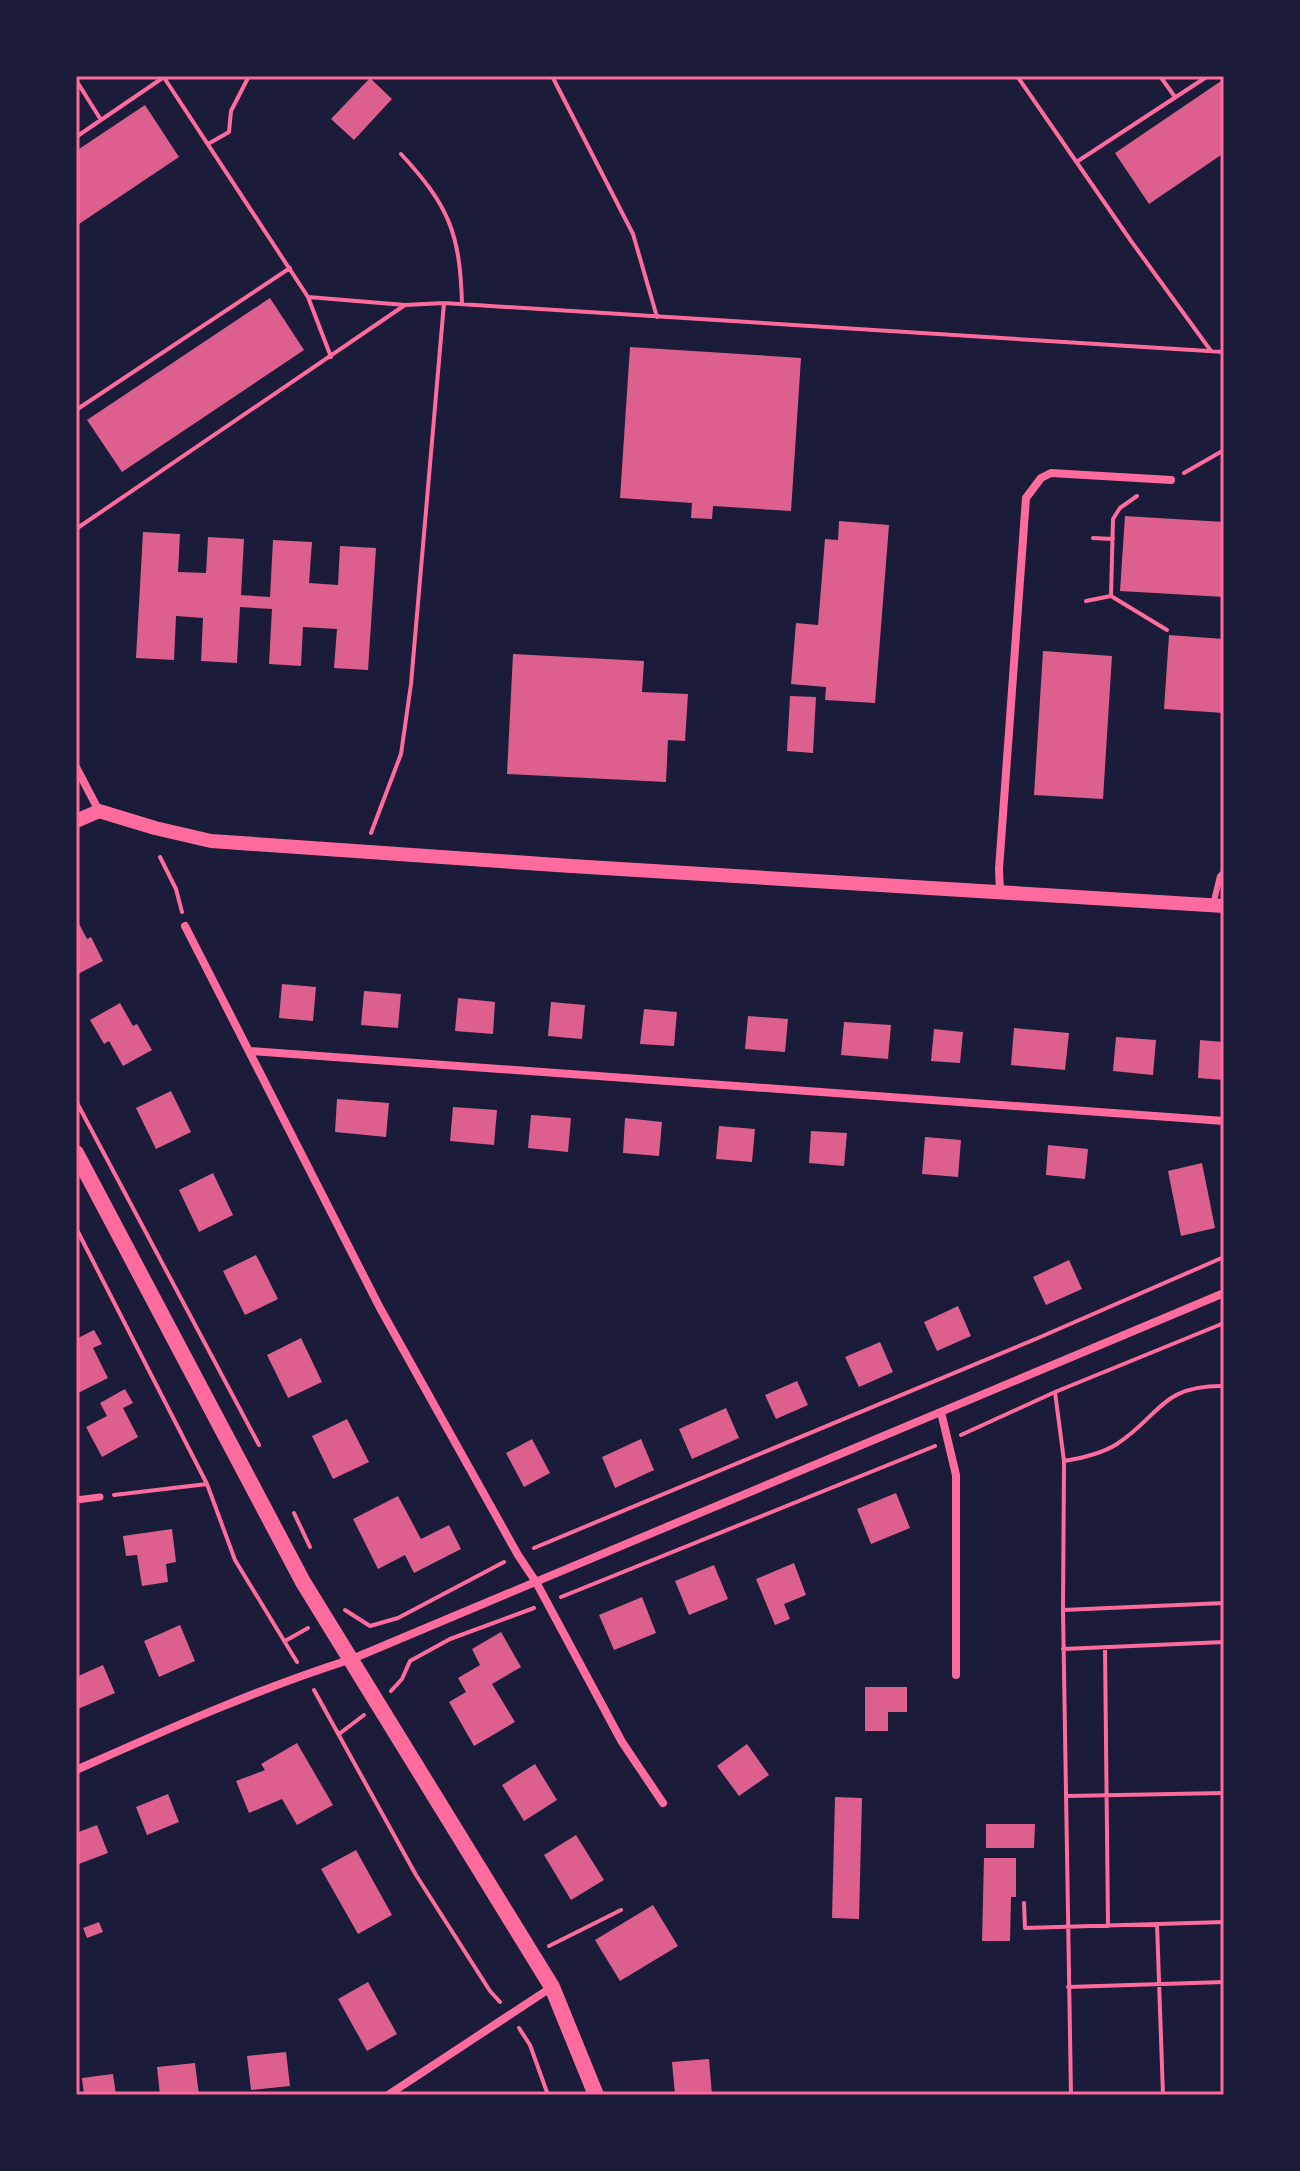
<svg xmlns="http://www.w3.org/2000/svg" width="1300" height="2171" viewBox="0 0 1300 2171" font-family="'Roboto Serif',serif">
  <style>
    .building { fill: #dd5f8e }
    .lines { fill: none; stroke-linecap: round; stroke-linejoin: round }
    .path { stroke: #ff6b9d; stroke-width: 4 }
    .service { stroke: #ff6b9d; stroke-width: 6 }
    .pedestrian { stroke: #ff6b9d; stroke-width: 7 }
    .minor { stroke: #ff6b9d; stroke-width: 8 }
    .tertiary { stroke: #ff6b9d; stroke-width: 14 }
    .secondary { stroke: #ff6b9d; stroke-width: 16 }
    .neatline { fill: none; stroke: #ff6b9d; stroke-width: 3 }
  </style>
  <rect width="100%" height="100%" fill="#1b1b3a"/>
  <!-- building -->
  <path class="building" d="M370,78L392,99L354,140L331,119Z
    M1224,79V153L1149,204L1115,153Z
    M145,105L179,157L76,226V151Z
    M270,298L304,350L122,472L87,420Z
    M630,347L801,358L791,511L713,506L712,519L691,518L692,503L620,498Z
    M1125,516L1224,522V597L1120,591Z
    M839,521L889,525L875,703L825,700L826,687L791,684L796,623L818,625L825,539L838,540Z
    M143,532L180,534L178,572L206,573L208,537L244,539L241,595L270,597L273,540L312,542L309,583L338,585L340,546L376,548L368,670L334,668L337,629L303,627L301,666L269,664L272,609L240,607L237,663L201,661L203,618L176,616L174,660L136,658Z
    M1169,635L1224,639V713L1164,709Z
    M1043,651L1112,656L1103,799L1034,795Z
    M513,654L644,661L642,692L688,694L685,741L668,740L666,782L507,774Z
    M790,696L816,697L813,753L787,751Z
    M76,918L87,939L91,937L103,961L76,975Z
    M282,984L316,987L313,1021L279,1018Z
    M364,991L401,994L398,1028L361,1025Z
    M458,998L495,1002L493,1034L455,1031Z
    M551,1002L585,1005L582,1039L548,1036Z
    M120,1003L133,1026L137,1024L152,1050L123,1066L109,1041L104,1044L90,1020Z
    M644,1009L677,1012L674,1046L640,1044Z
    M748,1016L788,1019L785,1052L745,1049Z
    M844,1022L891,1025L888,1059L841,1055Z
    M1014,1028L1069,1033L1065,1070L1011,1065Z
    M934,1029L963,1032L960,1063L931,1061Z
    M1116,1037L1156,1040L1153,1075L1113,1071Z
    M1200,1040L1224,1042V1080L1198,1078Z
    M171,1091L191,1132L156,1149L136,1108Z
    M337,1099L389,1103L386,1137L335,1132Z
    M453,1107L497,1110L494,1145L450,1141Z
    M531,1115L571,1118L568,1152L528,1148Z
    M625,1118L662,1122L659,1156L623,1153Z
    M719,1126L755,1129L752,1162L716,1159Z
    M811,1131L847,1133L844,1166L809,1163Z
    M925,1137L961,1140L958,1177L922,1174Z
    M1048,1145L1088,1149L1085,1179L1046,1175Z
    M1202,1163L1215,1228L1181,1236L1168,1171Z
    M213,1173L233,1215L199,1232L179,1190Z
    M256,1255L278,1299L245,1315L223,1271Z
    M1069,1260L1082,1289L1046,1305L1033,1277Z
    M958,1306L971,1336L937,1351L924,1322Z
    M94,1330L102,1344L93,1348L108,1378L76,1394V1339Z
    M301,1338L322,1382L288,1398L267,1355Z
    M880,1342L893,1372L859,1387L845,1357Z
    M797,1381L808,1405L776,1419L765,1395Z
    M125,1389L133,1403L123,1408L138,1437L102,1457L86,1427L107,1416L100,1403Z
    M726,1408L739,1438L692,1459L679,1429Z
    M347,1419L369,1462L333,1479L312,1436Z
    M532,1439L550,1473L524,1487L506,1453Z
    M641,1439L654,1470L615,1488L602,1457Z
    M896,1493L910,1528L871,1544L857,1509Z
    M398,1496L421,1539L449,1525L461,1549L414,1573L405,1555L378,1569L353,1519Z
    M172,1529L176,1562L166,1564L168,1582L142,1586L137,1555L126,1556L123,1536Z
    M794,1563L806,1595L784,1604L790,1619L775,1625L756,1579Z
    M714,1565L728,1599L689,1615L675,1581Z
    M642,1597L656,1633L614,1650L599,1615Z
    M180,1625L195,1661L159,1677L144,1641Z
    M501,1632L521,1667L492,1684L515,1722L474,1746L449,1702L466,1692L458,1678L480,1665L472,1649Z
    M103,1665L115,1693L78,1709L76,1677Z
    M865,1687H907V1712H888V1731H865Z
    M297,1743L333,1805L297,1825L282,1799L249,1813L236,1781L265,1770L261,1764Z
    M747,1744L769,1775L739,1796L717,1766Z
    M535,1764L557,1800L524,1821L502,1785Z
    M168,1794L179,1822L147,1835L136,1807Z
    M835,1797L862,1798L859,1919L832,1918Z
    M986,1824H1035L1034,1848H986Z
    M97,1825L108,1853L76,1865V1833Z
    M576,1835L604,1880L571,1900L544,1855Z
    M356,1850L392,1915L358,1934L321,1869Z
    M984,1858H1016V1897H1011L1010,1941H982Z
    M653,1905L678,1946L620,1981L595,1940Z
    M99,1922L103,1932L87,1938L83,1928Z
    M368,1982L397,2034L367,2051L338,1999Z
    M286,2052L290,2086L251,2090L247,2056Z
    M709,2059L712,2095H675L672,2062Z
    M195,2063L199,2095H160L157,2067Z
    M113,2074L116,2095H84L82,2078Z"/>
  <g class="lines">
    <!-- path -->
    <path class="path" d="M163,76L308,297L331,357
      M552,76L633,234L657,317
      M1017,76L1131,241L1211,351
      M1160,76L1175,97
      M76,80L101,120
      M76,137L164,77
      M208,144L229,132L231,111L249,76
      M401,154C449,206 460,233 462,304
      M1078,161L1208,76
      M308,297L405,305
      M76,410L290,268
      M1184,473L1224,450
      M76,529L405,305L444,303L1224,352
      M1093,538L1113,539
      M1111,596L1113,519L1120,508L1137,496
      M1086,601L1111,596L1167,630
      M371,833L401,754L411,684L444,303
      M160,857L176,889L182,912
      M76,1101L259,1445
      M76,1228L207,1484L235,1560L297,1662
      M1055,1392L1064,1461L1063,1610L1224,1603
      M961,1435L1055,1392L1224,1323
      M1064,1461C1083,1458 1101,1454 1117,1444C1161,1415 1161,1385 1224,1386
      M114,1495L207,1484
      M294,1513L310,1547
      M534,1548L1038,1338L1224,1257
      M561,1597L935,1446
      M345,1610L370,1626L398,1618L504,1562
      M1063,1610L1071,2095
      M285,1641L308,1628
      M1105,1647L1108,1926
      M1063,1649L1224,1642
      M314,1690L416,1875L490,1991L500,2002
      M391,1691L402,1679L410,1661L450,1639L534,1608
      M339,1734L364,1715
      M1066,1796L1224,1793
      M1024,1903L1025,1928L1224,1922
      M1157,1924L1163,2095
      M549,1946L621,1910
      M1068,1987L1224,1982
      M519,2028L530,2045L548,2095"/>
    <!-- service -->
    <path class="service" d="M1213,905L1220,876L1224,872"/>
    <!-- pedestrian -->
    <path class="pedestrian" d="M76,1500L100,1497"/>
    <!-- minor -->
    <path class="minor" d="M76,767L99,811
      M1000,892L999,869L1026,498L1041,478L1051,473L1171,480
      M185,926L380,1308L518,1555L536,1582L622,1742L663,1803
      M250,1051L1224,1121
      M941,1412L956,1475V1675
      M76,1770C166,1730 257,1689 352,1659L1224,1293
      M388,2095L552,1987"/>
    <!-- tertiary -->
    <path class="tertiary" d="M76,821L99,811L155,828L211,841L571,866L1224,906"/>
    <!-- secondary -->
    <path class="secondary" d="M76,1153L303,1582L552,1987L596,2095"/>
  </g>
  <!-- border -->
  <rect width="1300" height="2171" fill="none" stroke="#1b1b3a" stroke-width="156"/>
  <rect x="78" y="78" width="1144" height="2015" class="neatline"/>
</svg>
